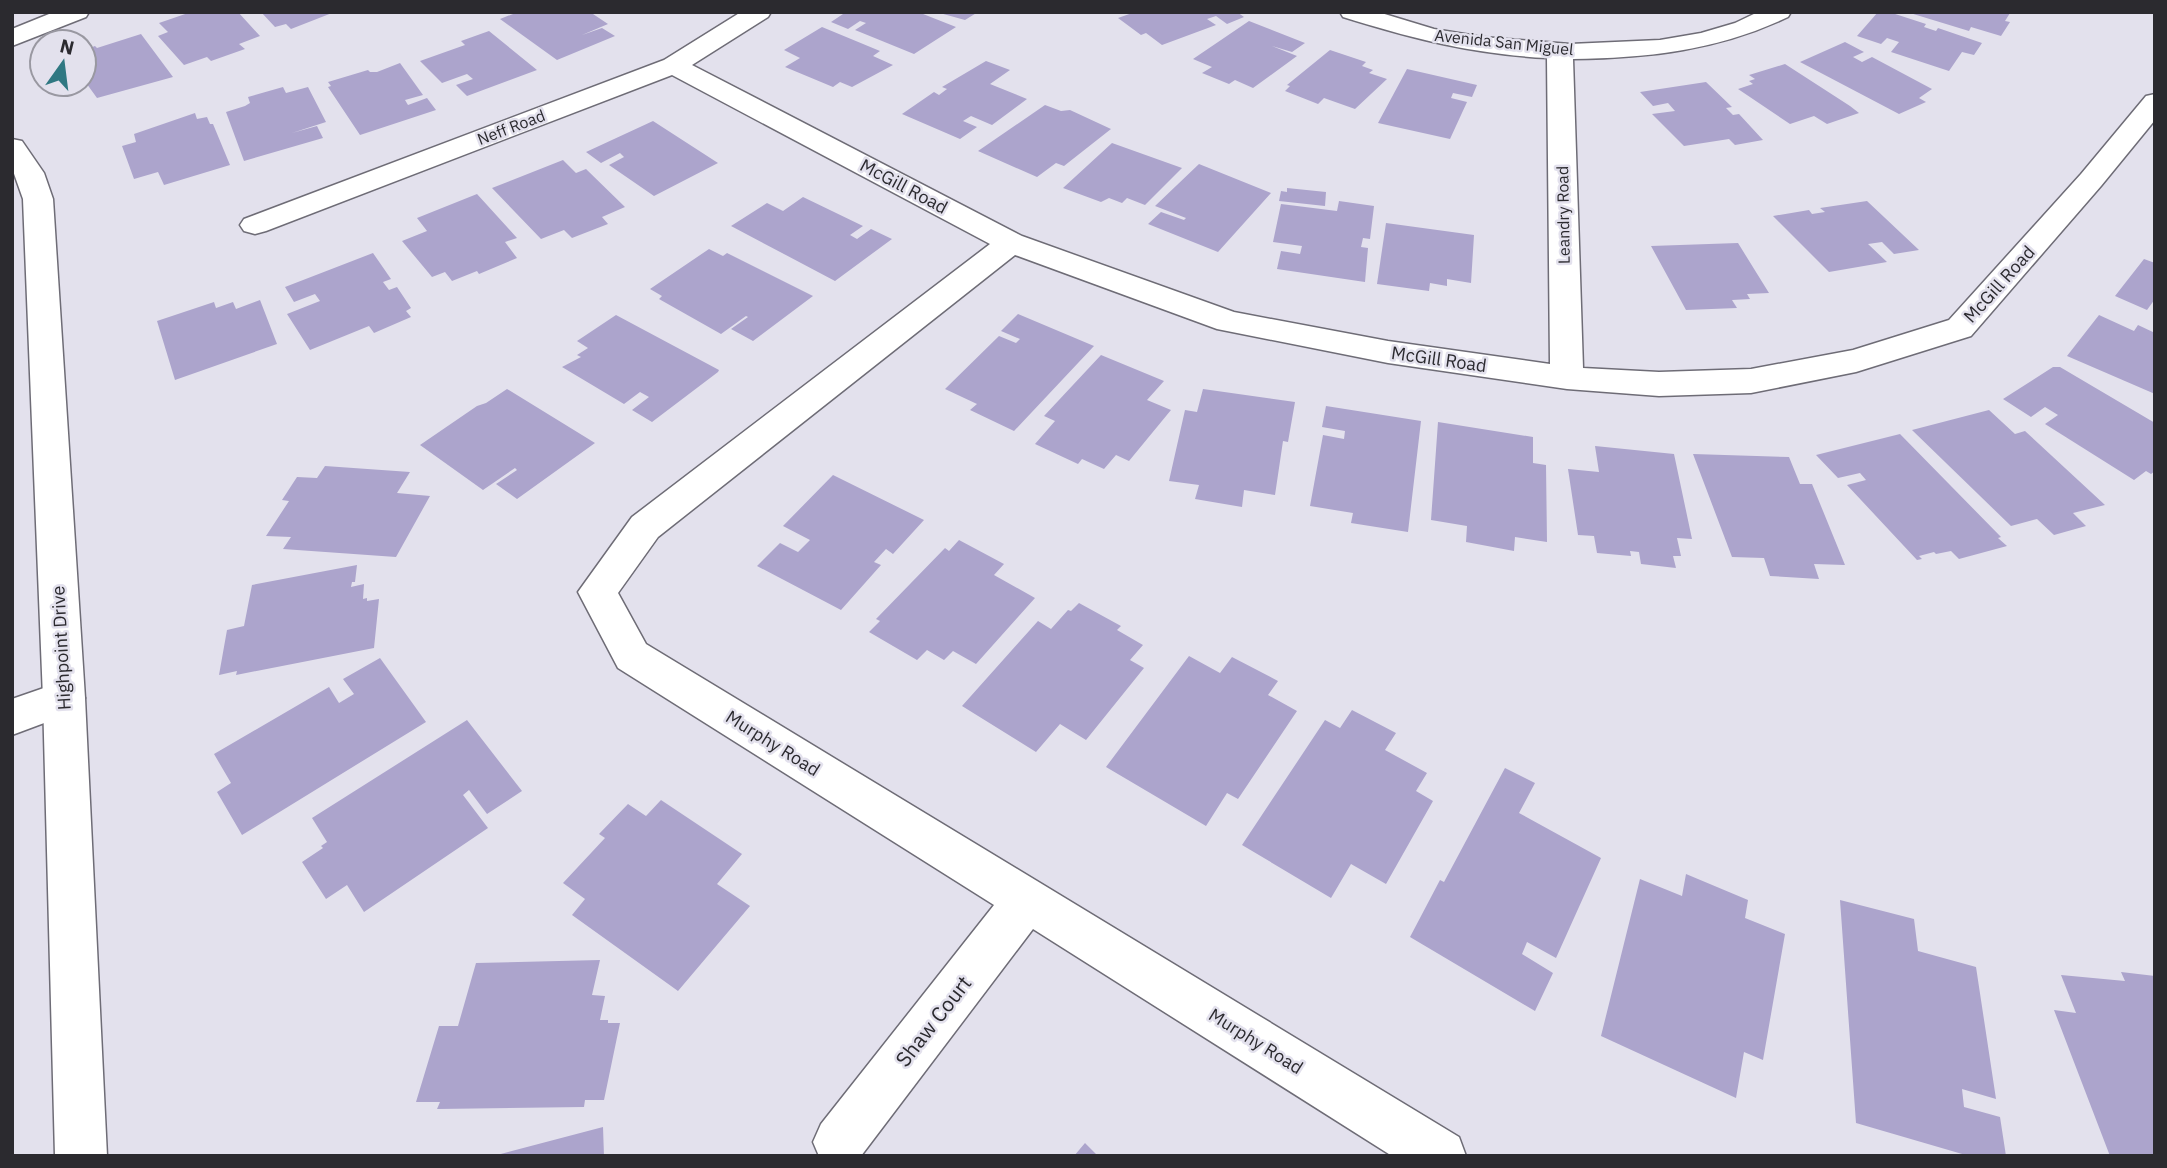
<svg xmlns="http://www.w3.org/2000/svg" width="2167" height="1168" viewBox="0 0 2167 1168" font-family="'IBM Plex Sans',sans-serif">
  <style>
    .building { fill: #aca4cc }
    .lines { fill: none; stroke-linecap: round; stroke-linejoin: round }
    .street-casing { stroke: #6e6c76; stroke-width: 3 }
    .secondary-casing { stroke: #6e6c76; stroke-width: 3 }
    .street { fill: #fff; fill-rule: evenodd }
    .secondary { fill: #fff; fill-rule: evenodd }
    .labels { text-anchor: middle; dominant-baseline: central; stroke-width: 5; stroke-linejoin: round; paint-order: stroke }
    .far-street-label { font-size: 16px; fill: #2b2a2f; stroke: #e3e1ed }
    .street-label { font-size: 18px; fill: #2b2a2f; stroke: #e3e1ed }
    .near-street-label { font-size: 21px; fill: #2b2a2f; stroke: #e3e1ed }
  </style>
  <rect width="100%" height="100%" fill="#e3e1ed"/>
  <!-- building -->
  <path class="building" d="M191,12H238L260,36L239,44L245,49L211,61L207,57L184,65L158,36L168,32L159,23Z
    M261,12H332V13L291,29L286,24L275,27Z
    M518,12H590L608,24L582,35L602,28L615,36L557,60L500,19Z
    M846,12H918L956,27L914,54L855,30L866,23L860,21L848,29L831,22Z
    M936,12H978L965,20Z
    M1135,12H1237L1244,17L1227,24L1216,16L1207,19L1216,25L1162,45L1146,33L1141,35L1118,18Z
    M1878,12H1889L1926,24L1924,27L1936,31L1938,28L1982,43L1974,55L1962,52L1949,71L1891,52L1899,42L1887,38L1881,44L1857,36Z
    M2007,12L2010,13L2005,21L2010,22L2001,36L1971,27L1969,31L1910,13Z
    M1249,21L1305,43L1292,52L1272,46L1297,56L1253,88L1235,80L1229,84L1202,73L1212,67L1193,59Z
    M822,27L880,51L873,56L893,65L852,87L840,82L833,87L785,67L800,58L784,50Z
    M489,31L537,70L467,96L456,85L473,79L467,74L442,83L420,61L465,45L461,41Z
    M141,34L173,77L97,98L84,80V66L93,63L91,60L84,62V50L95,46L97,48Z
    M1845,42L1864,52L1853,57L1862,62L1872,57L1932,89L1919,98L1926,102L1899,114L1800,62Z
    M1330,50L1366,62L1362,66L1373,70L1369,73L1387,79L1355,109L1324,98L1318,104L1285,91L1290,86L1287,85Z
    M986,61L1010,70L990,84L1027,99L992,125L971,116L963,121L977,127L960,139L902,114L934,92L939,95L947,89L942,87Z
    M400,63L423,95L405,100L408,105L427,98L436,110L360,135L328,87L331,86L328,82L368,70L370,72H377Z
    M1785,64L1850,106L1859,113L1827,124L1814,116L1790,124L1738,89L1753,84L1749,81L1755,79L1749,75Z
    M1407,69L1477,85L1472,97L1453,93L1451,98L1467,102L1450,139L1378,123Z
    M1706,82L1732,107L1726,108L1733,115L1739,114L1763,140L1735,145L1729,139L1684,146L1652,114L1675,111L1668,103L1653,106L1640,92Z
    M283,87L286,93L308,87L326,122L292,133L317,126L323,138L244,161L226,112L245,106L250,103L248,97Z
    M1045,105L1061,111L1070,110L1111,129L1064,166L1056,163L1037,177L978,151Z
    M195,113L197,119L207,117L210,124H213L230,165L164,185L158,172L134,179L122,146L136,142L134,134Z
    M653,121L718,163L654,196L609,165L624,157L620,153L601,163L586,152Z
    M1112,143L1182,168L1145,205L1127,198L1122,203L1109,198L1101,202L1063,188Z
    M563,160L576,173L586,169L625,207L602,217L608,224L572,238L564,230L541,239L492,188Z
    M1199,164L1271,193L1218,252L1148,224L1161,212L1184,220L1186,218L1155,206Z
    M1287,188L1326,192L1325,206L1279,201L1281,191L1287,192Z
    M477,194L517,238L505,242L517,258L479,274L477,271L452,281L445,272L432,277L402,241L427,231L417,218Z
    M803,197L863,226L850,235L857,239L871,229L892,239L835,281L731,226L767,203L783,211Z
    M1339,201L1374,206L1370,239L1363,238L1361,247L1368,248L1365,282L1277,269L1281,251L1300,254L1302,246L1273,242L1281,204L1337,211Z
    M1867,201L1919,250L1894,254L1882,242L1868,244L1887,262L1829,272L1773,216L1809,210L1812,214L1825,212L1820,208Z
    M1386,223L1474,235L1471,283L1447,279V286L1430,283L1429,291L1377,284Z
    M1738,243L1769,293L1747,294L1750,299L1732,300L1737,308L1686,310L1651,246Z
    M709,249L723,256L727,253L813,296L753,341L731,329L748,317L746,316L721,334L659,299L662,296L650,289Z
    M373,253L391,279L383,282L389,290L397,287L411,308L406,311L411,317L374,333L369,326L310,350L287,314L320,301L315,294L294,302L285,287Z
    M2144,259L2155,263V299L2147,310L2115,296Z
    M260,300L277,344L175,380L157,321L214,302L216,308L233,302L236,309Z
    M1018,314L1094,346L1014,431L970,410L977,404L945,389L999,336L1016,343L1020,339L1001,331Z
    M616,315L719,370L718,372L652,422L632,410L649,397L640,392L624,404L562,367L581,357L577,355L588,348L577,341Z
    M2099,315L2134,331L2138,325L2155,333V394L2067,356Z
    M1101,355L1164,381L1147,400L1171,410L1129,461L1116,455L1104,469L1082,459L1078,464L1035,444L1055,421L1044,416Z
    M2053,367H2060L2155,423V471L2151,474L2146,471L2134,480L2045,424L2058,415L2045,407L2031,417L2003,399Z
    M507,389L595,443L517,499L496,484L517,470L515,468L483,490L420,445L477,406L486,403Z
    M1203,389L1295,402L1288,442L1283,441L1275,495L1244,490L1242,507L1195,499L1199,485L1169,481L1185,410L1197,412Z
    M1326,406L1421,421L1408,532L1351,523L1353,513L1310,506L1323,435L1344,439L1345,431L1322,427Z
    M1989,410L2015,434L2025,431L2105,505L2073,513L2086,526L2054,535L2037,519L2011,526L1912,430Z
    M1438,422L1533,437V463L1546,465L1547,542L1515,537L1514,551L1466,542L1467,526L1431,520Z
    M1900,434L2001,537L1998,538L2007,546L1959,559L1951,551L1936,554L1934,552L1919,556L1922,559L1917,560L1847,485L1866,480L1860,473L1838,478L1816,455Z
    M1595,446L1674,454L1692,539L1677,538L1681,556H1673L1676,568L1641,564L1639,552L1630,551L1631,556L1597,553L1594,536L1578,535L1568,469L1599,472Z
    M1693,454L1789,457L1800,484H1812L1845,565L1814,564L1819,579L1770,576L1764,558L1732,557Z
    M325,466L410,472L397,493L430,496L396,557L283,549L291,537L266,536L289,501L282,500L297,477L317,478Z
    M833,475L924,520L893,554L886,549L874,562L881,565L841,610L757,566L780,543L798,552L810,540L783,526Z
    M959,540L1004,564L994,575L1035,598L976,664L953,651L944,660L927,650L917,660L869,632L880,621L876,619L945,548L949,551Z
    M357,565L355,582H352L351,587L364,584L363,599L367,598V601L379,599L374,648L236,675L237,671L219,675L227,630L244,626L252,585Z
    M1079,603L1121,626L1117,630L1143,645L1130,660L1144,668L1086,740L1060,724L1036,752L962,706L1038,621L1051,629L1068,610L1071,611Z
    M1189,656L1220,673L1232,657L1278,681L1268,695L1297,711L1238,799L1227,793L1206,826L1106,767Z
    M380,658L426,722L242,835L217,792L231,783L214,754L329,687L339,703L354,694L343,679Z
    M1352,710L1396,733L1385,750L1427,773L1416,791L1433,801L1386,884L1351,864L1331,898L1242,845L1325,720L1340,728Z
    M467,720L522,791L487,814L469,790L463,795L488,828L364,912L347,885L326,899L302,862L323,848L321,846L327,842L312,818Z
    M1505,768L1535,783L1519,813L1601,858L1556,958L1527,942L1522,954L1553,973L1535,1011L1410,937L1440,880L1444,882Z
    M661,800L742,854L717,884L750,906L678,991L572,915L585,899L563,883L605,838L599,834L628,804L646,816Z
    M1686,874L1748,900L1745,918L1785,934L1763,1060L1744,1052L1736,1098L1601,1036L1640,879L1682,896Z
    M1840,900L1914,919L1918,951L1976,967L1996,1099L1962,1089L1964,1107L2000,1117L2006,1156H1969L1856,1123Z
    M600,960L592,995L605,996L600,1020H608V1023H620L604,1100H585L584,1107L437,1109L440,1102H416L439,1026H458L476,963Z
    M2121,972L2155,976V1156H2110L2054,1010L2076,1013L2061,975L2125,981Z
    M603,1127L604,1156H497V1155Z
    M1085,1143L1098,1156H1074Z"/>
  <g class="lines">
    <!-- street casing -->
    <g class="street-casing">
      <path id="street" d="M54,12H89L86,17L12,46V29Z
        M741,12H771L768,17L692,65L1022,236L1234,312L1388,341L1550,364L1547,58C1472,54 1414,39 1343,17L1340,12H1378L1434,29L1483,37L1570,44L1660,40L1701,33L1735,23L1758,12H1791L1788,17C1719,50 1649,58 1573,59L1583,368L1659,372L1751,369L1853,350L1949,320L2081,174L2146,96L2155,94V120L2101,186L1971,336L1856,372L1751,393L1659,396L1567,389L1388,363L1217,329L1015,255L658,537L618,593L646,644L1459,1137L1466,1156H1392L1033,929L861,1156H819L813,1142L821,1124L994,905L618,668L578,592L632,517L990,244L672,75L266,231L255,234L244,231L240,225L244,219L664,60Z
        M64,681L79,686L85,698L79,710L12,735V699Z"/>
    </g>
    <!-- secondary casing -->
    <g class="secondary-casing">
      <path id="secondary" d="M12,139L22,141L44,173L53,199L85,698L107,1156H55L43,698L23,199L12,168Z"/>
    </g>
    <!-- street -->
    <use href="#street" class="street"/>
    <!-- secondary -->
    <use href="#secondary" class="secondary"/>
  </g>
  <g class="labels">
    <!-- far-street labels -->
    <g class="far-street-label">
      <text transform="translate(1504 42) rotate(6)">Avenida San Miguel</text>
      <text transform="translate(511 127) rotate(-21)">Neff Road</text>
      <text transform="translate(1563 215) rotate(-91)">Leandry Road</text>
    </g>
    <!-- street labels -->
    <g class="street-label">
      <text transform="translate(904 186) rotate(28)">McGill Road</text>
      <text transform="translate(1999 284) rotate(-48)">McGill Road</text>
      <text transform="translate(1439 359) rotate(8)">McGill Road</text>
      <text transform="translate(61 648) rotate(-93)">Highpoint Drive</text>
      <text transform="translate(773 743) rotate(32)">Murphy Road</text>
      <text transform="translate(1256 1041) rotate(32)">Murphy Road</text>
    </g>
    <!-- near-street labels -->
    <g class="near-street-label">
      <text transform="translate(933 1021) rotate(-52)">Shaw Court</text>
    </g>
  </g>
  <!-- border -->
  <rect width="2167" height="1168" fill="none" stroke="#2b2a2f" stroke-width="28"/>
  <!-- north arrow -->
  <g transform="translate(63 63) rotate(14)"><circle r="33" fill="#e3e1ed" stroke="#9998a1" stroke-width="2"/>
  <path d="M0-5L12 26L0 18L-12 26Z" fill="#307882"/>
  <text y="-10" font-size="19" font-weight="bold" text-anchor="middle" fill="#2b2a2f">N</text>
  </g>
</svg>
